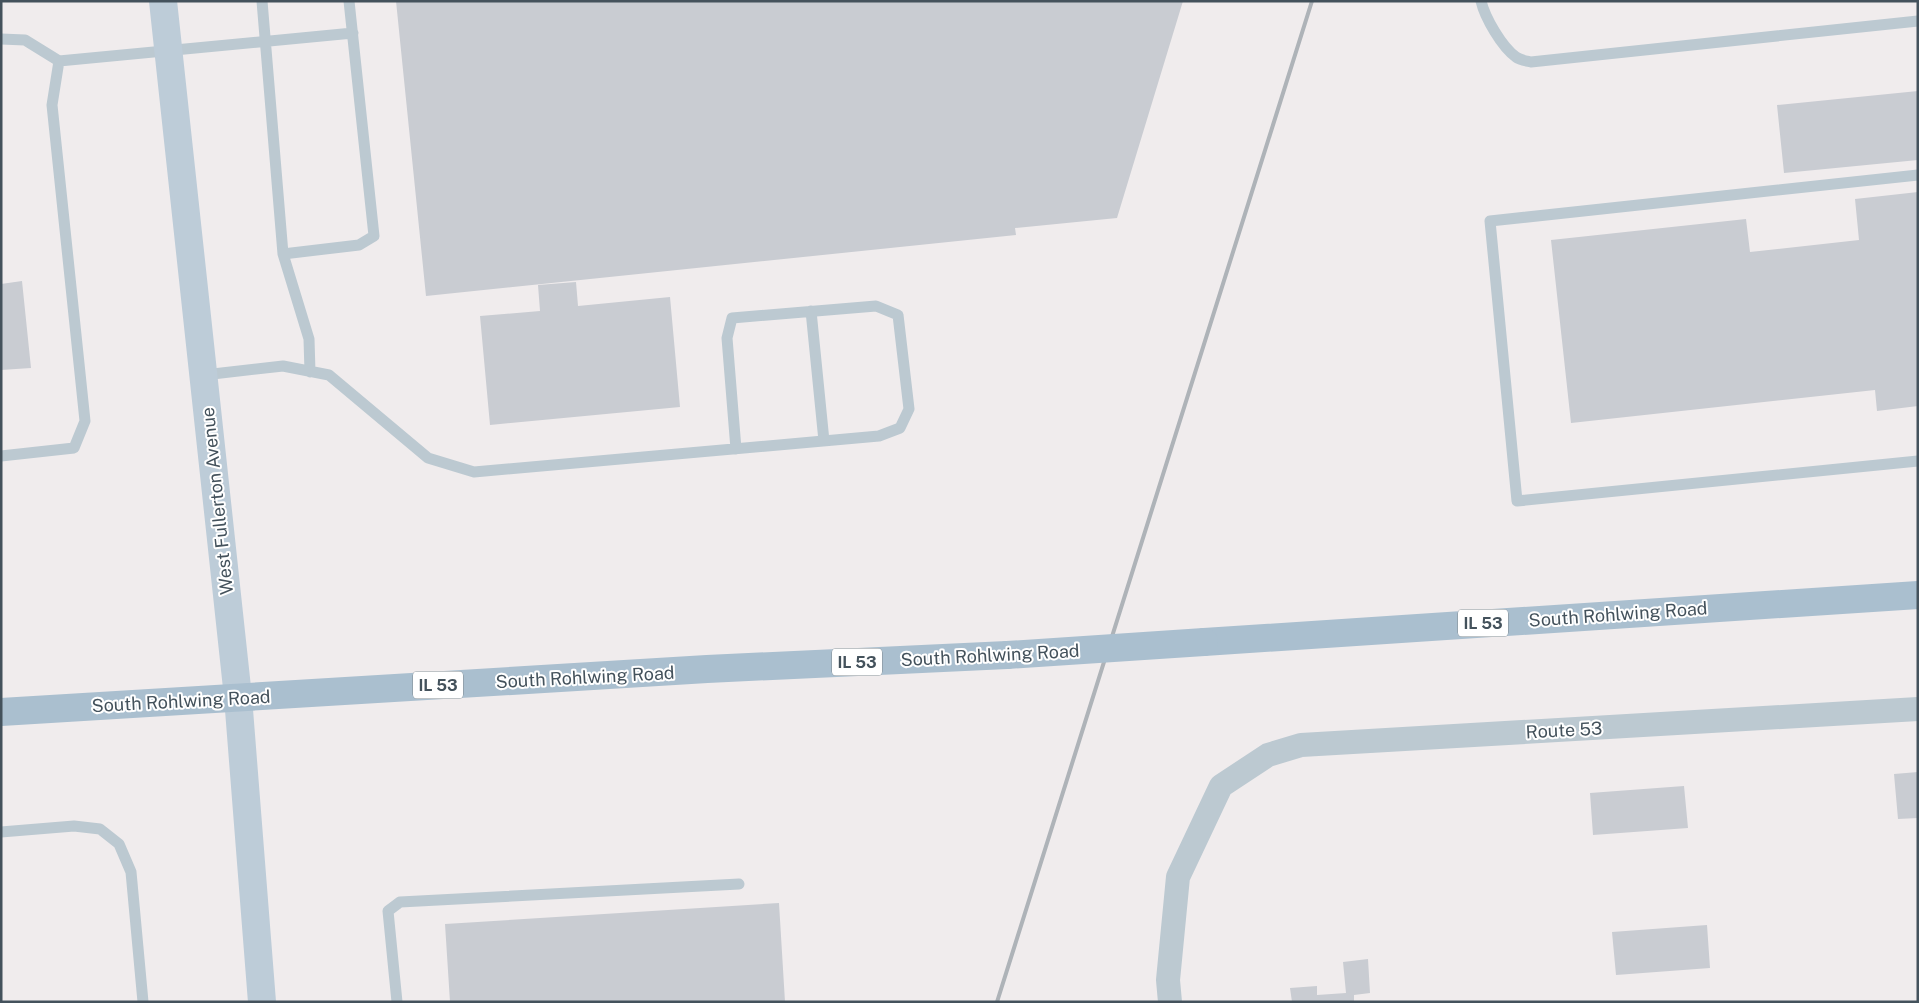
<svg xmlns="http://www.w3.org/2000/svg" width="1919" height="1003" viewBox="0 0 1919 1003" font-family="'Public Sans',sans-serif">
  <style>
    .building { fill: #c9ccd2 }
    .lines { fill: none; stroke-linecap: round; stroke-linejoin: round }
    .lane { stroke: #bcc9d1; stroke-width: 11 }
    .street { stroke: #bcc9d1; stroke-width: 24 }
    .secondary { stroke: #bdccd8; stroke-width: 28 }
    .primary { stroke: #aabfcf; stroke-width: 28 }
    .rail { stroke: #aeb3b8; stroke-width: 4 }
    .primary-bridge { stroke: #aabfcf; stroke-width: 28 }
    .labels { text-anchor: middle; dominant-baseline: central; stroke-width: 4; stroke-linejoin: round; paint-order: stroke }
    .shield { fill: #fff; stroke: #7c868d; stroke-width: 1 }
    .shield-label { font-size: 16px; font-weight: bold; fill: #44525c }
    .street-label { font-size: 18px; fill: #44525c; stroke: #fff }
  </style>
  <rect width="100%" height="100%" fill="#f0eced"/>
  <!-- building -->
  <path class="building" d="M396,1H1183L1117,218L1015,228L1016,235L426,296Z
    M1918,91V160L1784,173L1777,105Z
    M1918,192V406L1877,411L1875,390L1571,423L1551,240L1746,219L1750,252L1859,240L1855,199Z
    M22,281L31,368L1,370V284Z
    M576,282L578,306L670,297L680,407L490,425L480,316L540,311L538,285Z
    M1918,772V818L1898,819L1894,774Z
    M1684,786L1688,828L1593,835L1590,793Z
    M779,903L785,1002H450L445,924Z
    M1707,925L1710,968L1616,975L1612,932Z
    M1368,959L1370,993L1354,995V1002H1292L1290,988L1317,986V995L1346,993L1343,962Z"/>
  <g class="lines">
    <!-- lane -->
    <path class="lane" d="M262,1L283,254L309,339L310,372
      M1481,1C1485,18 1502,47 1516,57C1520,60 1527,61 1531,62L1918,21
      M1,39L25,40L59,61L353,33
      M1918,175L1490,221L1517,501L1918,461
      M283,254L359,245L374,236L349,1
      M811,311L824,441
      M204,375L283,366L329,375L428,458L474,472L879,436L900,428L909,409L898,315L876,306L732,318L727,338L736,449
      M1,456L74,448L85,421L52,105L59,61
      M1,832L74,826L100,829L119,844L131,872L143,1002
      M397,1002L388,911L400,902L739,884"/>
    <!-- street -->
    <path class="street" d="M1170,1002L1168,980L1178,877L1221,786L1268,755L1301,745L1918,709"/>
    <!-- secondary -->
    <path class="secondary" d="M163,1L238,697L262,1002"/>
    <!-- primary -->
    <path class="primary" d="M1204,642L1918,595
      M1,712L707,669L1007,655"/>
    <!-- rail -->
    <path class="rail" d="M997,1002L1312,1"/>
    <!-- primary-bridge -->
    <path class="primary-bridge" d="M1007,655L1204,642"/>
  </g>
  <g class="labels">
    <!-- shield labels -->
    <g class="shield">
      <rect x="1458" y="609.5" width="50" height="27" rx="4"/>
      <rect x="832" y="648.5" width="50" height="27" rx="4"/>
      <rect x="413" y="671.5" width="50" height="27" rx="4"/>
    </g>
    <g class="shield-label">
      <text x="1483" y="623">IL 53</text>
      <text x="857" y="662">IL 53</text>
      <text x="438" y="685">IL 53</text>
    </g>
    <!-- street labels -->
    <g class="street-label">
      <text transform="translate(217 501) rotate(-96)">West Fullerton Avenue</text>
      <text transform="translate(1618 614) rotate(-4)">South Rohlwing Road</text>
      <text transform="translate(990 655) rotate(-3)">South Rohlwing Road</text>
      <text transform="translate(585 677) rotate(-3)">South Rohlwing Road</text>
      <text transform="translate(181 701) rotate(-3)">South Rohlwing Road</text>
      <text transform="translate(1564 730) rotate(-3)">Route 53</text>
    </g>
  </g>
  <!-- border -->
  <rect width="1919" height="1003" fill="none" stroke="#44525c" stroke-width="5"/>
</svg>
